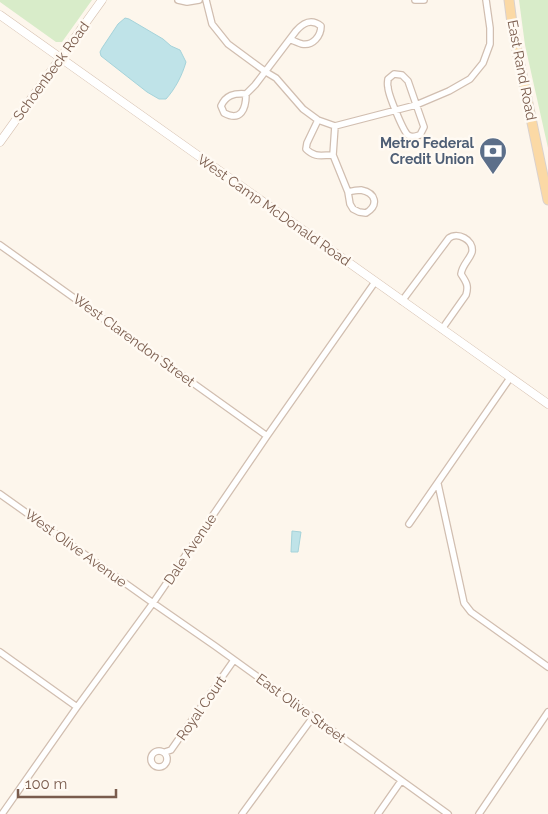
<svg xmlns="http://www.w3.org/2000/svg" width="548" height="814" viewBox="0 0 548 814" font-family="Raleway,sans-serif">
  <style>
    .green { fill: #d8ecc9 }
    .water { fill: #bfe3e8; stroke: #a5d3da }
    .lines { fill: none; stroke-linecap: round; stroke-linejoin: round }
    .street-casing { stroke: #d1beb0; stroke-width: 8 }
    .secondary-casing { stroke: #d6c0b0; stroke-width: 9 }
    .primary-casing { stroke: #dad1cd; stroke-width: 11 }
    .street { stroke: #fff; stroke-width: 5.5 }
    .secondary { stroke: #fff; stroke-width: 8 }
    .primary { stroke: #fbd9a5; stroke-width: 9 }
    .labels { text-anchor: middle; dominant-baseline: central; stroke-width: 5; stroke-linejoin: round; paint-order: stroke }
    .street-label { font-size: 14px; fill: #7a5c4d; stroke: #fffaf3 }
    .service-label { font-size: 14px; font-weight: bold; fill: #4e5e75; stroke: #fffaf3; text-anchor: end }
  </style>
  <rect width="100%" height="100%" fill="#fdf6ec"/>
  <!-- green -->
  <path class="green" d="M0,0H92L62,42H56L0,2Z
    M519,0H548V148L525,45Z"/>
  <!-- water -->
  <path class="water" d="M125,18L129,19L163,39L171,46L180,50L186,62C182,76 175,89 166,99H159L147,92L101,56L100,52L102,48L118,24Z
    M292,531L301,532L298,552H291Z"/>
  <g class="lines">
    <!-- street casing -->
    <g class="street-casing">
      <path id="street" d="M178,0L187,2L199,0
        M206,0L212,24L228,44L266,72L276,78L303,109L318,120L335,126L416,105L449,91L470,79L483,63L490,44V28L486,0
        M415,0H424
        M394,74L402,75L408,81L424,127L420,135C415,136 412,138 408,135C403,131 388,94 388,87C387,85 388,80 388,79Z
        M246,94C246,109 241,122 224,113L221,106C226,95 234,93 246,94L255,85L296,31C303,23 311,18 321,26C321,36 313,46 302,44C298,43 294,41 290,39
        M318,120L307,143L306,149C315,158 321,155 333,155
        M335,126L333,155L348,192L350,204L353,209L359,212L366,213C379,205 376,193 361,190C357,190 352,191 348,192
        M0,245L267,436
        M402,301L449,238C457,232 474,239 472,252C470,259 462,265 461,274C466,282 469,285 466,295L442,329
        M438,484L464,603L471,612L548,667
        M0,494L153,603L215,646L448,814
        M409,524L510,378
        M0,652L77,707
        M151 759a8 8 0 1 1 16 0a8 8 0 1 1-16 0Z
        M165,752L171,750L234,660
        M2,814L77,707L153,603L267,436L375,282
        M242,814L313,717
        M378,814L401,781
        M479,814L548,712"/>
    </g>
    <!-- secondary casing -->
    <g class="secondary-casing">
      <path id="secondary" d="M0,15L548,404
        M0,142L102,0"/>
    </g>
    <!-- primary casing -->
    <g class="primary-casing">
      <path id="primary" d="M509,0L513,31L548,200"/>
    </g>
    <!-- street -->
    <use href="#street" class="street"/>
    <!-- secondary -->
    <use href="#secondary" class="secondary"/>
    <!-- primary -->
    <use href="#primary" class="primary"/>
  </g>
  <!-- icons -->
  <defs>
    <g id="bank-pin" transform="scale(1.4375)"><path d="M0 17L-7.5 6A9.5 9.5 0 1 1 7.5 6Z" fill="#5c6f8a" stroke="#fffaf3"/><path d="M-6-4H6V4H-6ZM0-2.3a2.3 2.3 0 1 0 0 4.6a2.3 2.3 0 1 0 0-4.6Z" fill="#fff"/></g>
  </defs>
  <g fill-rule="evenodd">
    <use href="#bank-pin" x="493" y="151"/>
  </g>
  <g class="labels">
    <!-- street labels -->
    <g class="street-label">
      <text transform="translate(522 70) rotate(79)">East Rand Road</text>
      <text transform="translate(51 71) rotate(-54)">Schoenbeck Road</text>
      <text transform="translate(274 210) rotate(35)">West Camp McDonald Road</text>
      <text transform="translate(134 340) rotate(36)">West Clarendon Street</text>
      <text transform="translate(76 548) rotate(36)">West Olive Avenue</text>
      <text transform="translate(190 549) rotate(-56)">Dale Avenue</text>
      <text transform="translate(201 708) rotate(-55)">Royal Court</text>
      <text transform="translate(301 708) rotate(36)">East Olive Street</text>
    </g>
    <!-- service labels -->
    <g class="service-label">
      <text x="474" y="143">Metro Federal<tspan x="474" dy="16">Credit Union</tspan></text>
    </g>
  </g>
  <!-- scale -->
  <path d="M18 789v8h98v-8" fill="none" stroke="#7a5c4d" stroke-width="2.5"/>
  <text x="25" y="789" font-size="15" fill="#7a5c4d" stroke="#fffaf3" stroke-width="4" paint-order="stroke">100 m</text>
</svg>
